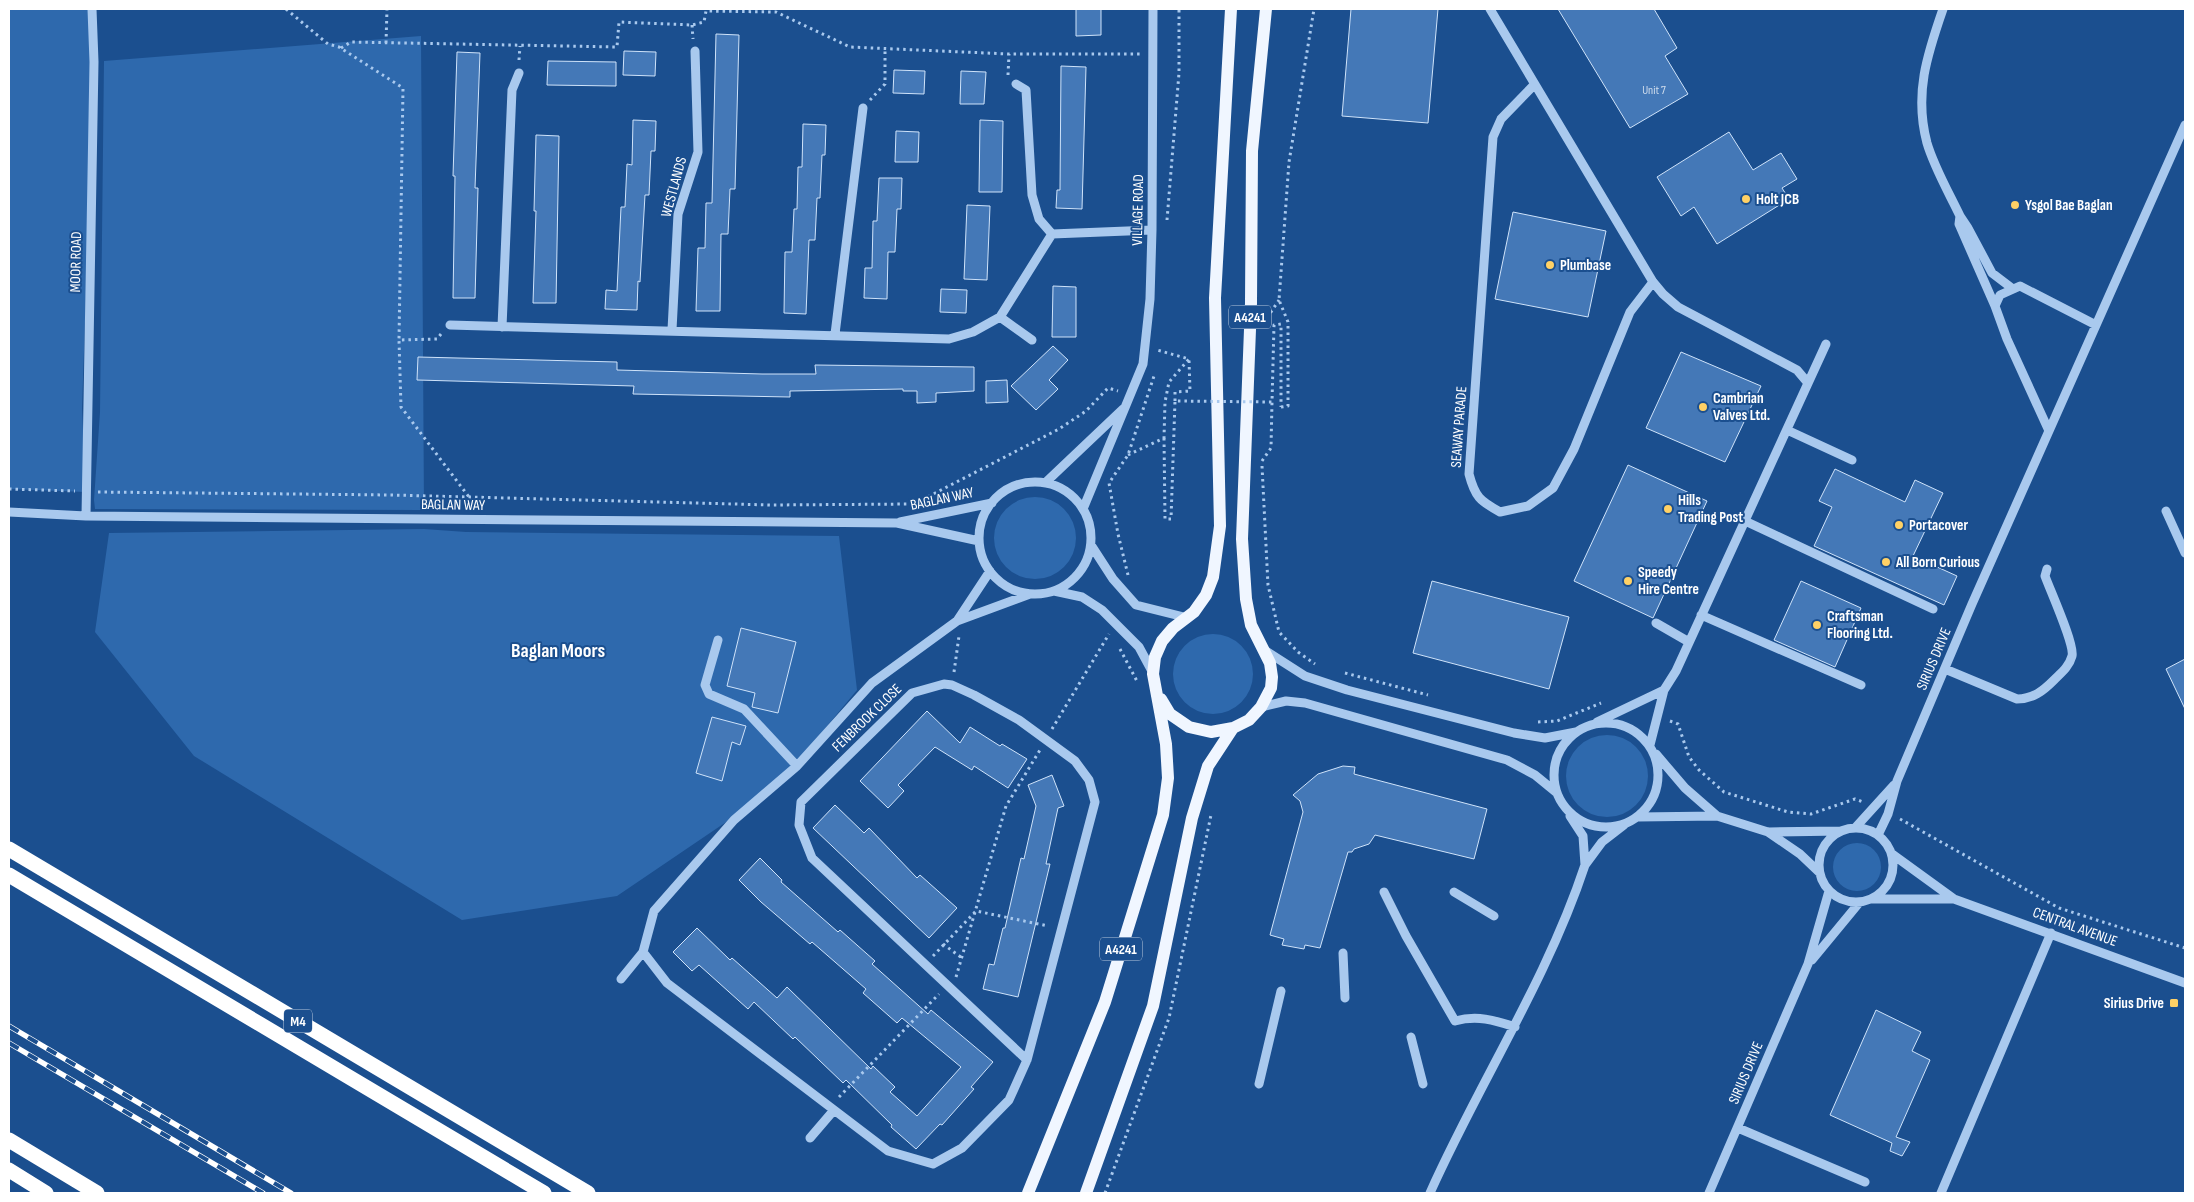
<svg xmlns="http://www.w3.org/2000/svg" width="2194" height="1202" viewBox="0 0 2194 1202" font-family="'Sofia Sans Condensed',sans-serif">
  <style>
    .green { fill: #2e69ad }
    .building { fill: #4478b7; stroke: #cfe3fa }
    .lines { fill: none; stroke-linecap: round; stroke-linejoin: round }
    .path { stroke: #a9c9ee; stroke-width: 3; stroke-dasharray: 2.5 4; stroke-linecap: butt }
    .minor { stroke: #a9c9ee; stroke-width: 9 }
    .major { stroke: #f0f6ff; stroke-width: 12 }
    .highway { stroke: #fff; stroke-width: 15 }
    .rail-casing { stroke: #fff; stroke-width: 5.5 }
    .rail { stroke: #1b4f8f; stroke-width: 4; stroke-dasharray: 11; stroke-linecap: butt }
    .path-bridge { stroke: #a9c9ee; stroke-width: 3; stroke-dasharray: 2.5 4; stroke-linecap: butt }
    .poi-dot { fill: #ffd166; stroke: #1b4f8f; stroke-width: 2 }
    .labels { text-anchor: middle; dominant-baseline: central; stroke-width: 4; stroke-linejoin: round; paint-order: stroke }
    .number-label { font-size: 12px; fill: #d0dded }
    .shield { fill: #1b4f8f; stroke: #bbcadd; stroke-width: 1 }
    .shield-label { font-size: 14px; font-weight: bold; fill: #fff }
    .street-label { font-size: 15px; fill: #fff; stroke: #1b4f8f }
    .poi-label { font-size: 15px; font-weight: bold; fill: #fff; stroke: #1b4f8f; text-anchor: start }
    .district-label { font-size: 20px; font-weight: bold; fill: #fff; stroke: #1b4f8f }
  </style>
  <rect width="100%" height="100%" fill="#1b4f8f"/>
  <!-- green -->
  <path class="green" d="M9,9H92L94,62L82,408L86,492L9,489Z
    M421,36L424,510L95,509L94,500L100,412L104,61Z
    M994 538a41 41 0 1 1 82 0a41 41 0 1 1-82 0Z
    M424,529L466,532L839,536L857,690L798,761L735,816L617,896L462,920L194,756L95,632L109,533Z
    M1173 674a40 40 0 1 1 80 0a40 40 0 1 1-80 0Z
    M1566 776a41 41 0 1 1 82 0a41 41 0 1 1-82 0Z
    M1833 867a24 24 0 1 1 48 0a24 24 0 1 1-48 0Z"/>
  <!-- building -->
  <path class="building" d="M1076,9H1101V35L1076,36Z
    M1351,9H1438L1428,123L1342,116Z
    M1558,9H1654L1677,48L1665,56L1688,94L1630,128Z
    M716,34L739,35L735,189H730L728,234H721L720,311H696L698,248H705L706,203H712Z
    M624,51L656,52L655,76L623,75Z
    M457,52L480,53L475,188H478L475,298H453L455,176H453Z
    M548,61L616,62V86L547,85Z
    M1061,66L1086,67L1082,209L1056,208L1057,190H1060Z
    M894,70L925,71L924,94L893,93Z
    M961,71L986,72L984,104H960Z
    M633,120L656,121L655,151H651L649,195H645L640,282L638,281L637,310L605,309L606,290L617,291L621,207H625L627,164L632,165Z
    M980,120L1003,121L1002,192H979Z
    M803,124L826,125L825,155H822L820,198H817L815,240H809L806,314L784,313L785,252H792L794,209H797L798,167H802Z
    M896,131L919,132L918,162H895Z
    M1729,132L1753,170L1781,153L1797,179L1782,188L1789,199L1717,244L1694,207L1681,216L1657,177Z
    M536,135L559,136L556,303H533L536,211H534Z
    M879,178H902L901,209H897L895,252H888L887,299L864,298L865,268H872L873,221H877Z
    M967,205L990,206L987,280L964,279Z
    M1513,212L1606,231L1588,317L1495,299Z
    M1053,286L1076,287V337H1052Z
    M941,289L967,290L966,313L940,312Z
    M1053,346L1068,360L1049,380L1058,389L1036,410L1011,386Z
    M1681,352L1761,386L1725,462L1646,428Z
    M418,357L617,362V370L762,374H816L815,365L974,367V391L936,393V402L917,403V391H903V389L790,391V397L633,394L634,386L417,380Z
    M1007,380L1008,402L986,403V381Z
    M1628,465L1707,501L1653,618L1574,581Z
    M1835,469L1905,502L1915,480L1943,493L1913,556L1957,576L1944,605L1814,546L1832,507L1819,501Z
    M1432,581L1569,617L1549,689L1413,653Z
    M1801,581L1861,608L1835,667L1774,640Z
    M741,628L796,642L778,713L752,707L755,693L727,686Z
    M2185,659V709L2166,669Z
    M927,711L960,743L970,727L1000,746L1002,744L1027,759L1008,788L974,766L972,770L935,747L898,785L904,791L888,808L860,781Z
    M712,717L746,726L740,745L732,742L722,781L696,773Z
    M1343,766L1355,767L1354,774L1487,809L1474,859L1375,835L1369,844L1354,849L1352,852H1348L1320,948L1305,945L1304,949L1282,945L1284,939L1270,935L1303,812L1300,801L1293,795L1318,774Z
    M1052,775L1064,806L1058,808L1046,864H1050L1018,997L983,989L989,964L994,965L1003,928H1005L1021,858L1024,859L1036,806L1028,785Z
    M835,805L864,833L869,828L917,878L920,875L957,908L929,938L813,828Z
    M760,858L782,880L781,882L838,932L840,930L875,961L872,964L928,1014L931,1010L993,1062L971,1087L974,1089L942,1125L940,1124L916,1149L891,1127L892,1125L846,1080L843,1083L795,1037L793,1039L754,1002L748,1009L699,965L692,971L673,952L697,928L730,960L732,958L777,998L787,987L871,1069L873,1066L895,1087L890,1092L917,1116L961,1067L902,1018L897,1023L863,993L866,989L812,942L810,944L761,902L739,880Z
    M1876,1010L1921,1032L1912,1051L1930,1060L1896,1137L1910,1142L1902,1156L1890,1151L1892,1143L1830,1115Z"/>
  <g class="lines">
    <!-- path -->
    <path class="path" d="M286,9L328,44L339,47L403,88L399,340
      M692,25L693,39
      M386,43L387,9
      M341,48L351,42L617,47L619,22L692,25L704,22L706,11L776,12L850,47L1009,54H1140
      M519,60L520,46
      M1008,75L1009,54
      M870,100L885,84V49
      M1167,220L1179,73V9
      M1267,318L1279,300
      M441,334L437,339L399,340L401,407L469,497
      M1175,401V392L1190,391L1189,360
      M1281,407L1288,406V322L1279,300L1289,162L1314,9
      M1128,455L1164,438L1165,402L1169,382L1189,359L1157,350
      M1262,461L1271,448L1272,402
      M1262,466L1268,585L1279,632L1298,652L1315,664
      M9,489L75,491
      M98,492L392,495L771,505L914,504L1059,429L1086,411L1108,388L1118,391
      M1128,575L1118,534L1109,483L1128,455L1155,373
      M1120,649L1138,683
      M954,672L959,636
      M1345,673L1428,695
      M1670,721L1678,724L1689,757L1699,770L1724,792L1788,812L1811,814L1855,799L1863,802
      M1538,722L1557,721L1601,703
      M1052,729L1109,634
      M1900,819L2059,908L2185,948
      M943,944L962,958
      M933,956L976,911L1048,926
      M956,977L1006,806L1040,750
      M839,1097L939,994
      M1105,1193L1169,1018L1211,815"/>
    <!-- minor -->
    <path class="minor" d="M1490,9L1653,282L1663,294L1678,307L1797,370L1808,383
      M1943,9C1927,55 1914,94 1927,143C1934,167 1949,193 1960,216
      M1016,84L1026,90L1032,195L1039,219L1052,234
      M1534,85L1501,119L1493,137L1469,474C1475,497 1480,501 1500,512L1528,506L1553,488L1574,449L1630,312L1653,282
      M1995,306L1959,224L1960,216L1968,228L1992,273L2013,289
      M1000,317L1032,340
      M450,325L949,339L973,332L1000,317L1052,234L1152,230
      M502,327L512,90L519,73
      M672,330L678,214L698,152L695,51
      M835,334L863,108
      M1787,430L1852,460
      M2049,431L2007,339L1995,306L2000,295L2020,286L2096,325
      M979 538a56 56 0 1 1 112 0a56 56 0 1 1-112 0Z
      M1045,483L1123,409
      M1083,509L1143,364L1150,299L1152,230L1153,9
      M2166,511L2185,553
      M9,512L86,516L897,523L979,541
      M86,516L94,62L92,9
      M1745,521L1933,609
      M900,522L992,503
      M1091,545L1113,579L1136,605L1188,618
      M1054,591L1082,597L1102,610L1139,647L1153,673
      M1701,615L1861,685
      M957,621L990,571
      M1656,623L1689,642
      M718,640L705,685L709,694L744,709L797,766
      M1266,651L1305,676L1347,690L1514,733L1545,738L1576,732
      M1945,669L2017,699C2033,699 2043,691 2054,680C2061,673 2069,667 2072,656C2075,645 2050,590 2045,576L2047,569
      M1664,690L1676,671L1826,344
      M1261,707L1286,701L1305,703L1507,760L1535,775L1557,793
      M1597,722L1664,690L1650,745
      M1554 775a52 52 0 1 1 104 0a52 52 0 1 1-104 0Z
      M1656,754L1685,788L1717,816
      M1570,816L1583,836L1585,865L1602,842L1624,825
      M1638,817L1717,816L1768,832L1800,854L1820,873
      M1819 865a37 37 0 1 1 74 0a37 37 0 1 1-74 0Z
      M1855,828L1894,785
      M1769,832L1841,831
      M1878,835L1888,814L1897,781L1972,604L2185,125
      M1892,854L1954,899L2185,983
      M1384,892L1406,936L1455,1021C1477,1015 1494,1020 1515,1027
      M1454,892L1494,916
      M1873,899H1954
      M1343,953L1345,998
      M1812,960L1859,903
      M621,979L643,952
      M1411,1037L1423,1084
      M1027,1060L812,858L799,825L801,802L912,693L944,684L952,685L974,695L1019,720L1075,761L1089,780L1095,802L1027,1060L1009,1100L962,1148L933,1164L888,1151L667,983L643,952L654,911L734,820L797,766L872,683L957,621L1030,594
      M1259,1084L1281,991
      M1738,1128L1865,1182
      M810,1138L834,1110
      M1430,1193C1479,1083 1547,980 1585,865
      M1709,1193L1808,964L1829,891
      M1941,1193L2051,933"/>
    <!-- major -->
    <path class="major" d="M1161,699L1170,714L1189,727L1211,732L1233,728L1249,720L1261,707L1271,688L1272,677L1270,663L1251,625L1246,599L1242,539L1251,303L1252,151L1266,9
      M1028,1193L1105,1002L1163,815L1168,778L1166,744L1153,674L1155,657L1162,641L1173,628L1194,612L1206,595L1213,577L1220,526L1215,298L1231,9
      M1086,1193L1153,1006L1192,818L1208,766L1233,728"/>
    <!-- highway -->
    <path class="highway" d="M9,849L588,1193
      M9,875L544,1193
      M9,1140L97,1193
      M9,1170L46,1193"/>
    <!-- rail casing -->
    <g class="rail-casing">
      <path id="rail" d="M9,1026L291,1193
        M9,1043L263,1193"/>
    </g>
    <!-- rail -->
    <use href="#rail" class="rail"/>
    <!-- path-bridge -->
    <path class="path-bridge" d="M1164,438L1165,519H1171L1175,401L1272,402L1274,325L1281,324V407"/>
  </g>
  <!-- markers -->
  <g class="poi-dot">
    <circle cx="1746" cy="199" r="5"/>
    <circle cx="2015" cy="205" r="5"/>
    <circle cx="1550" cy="265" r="5"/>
    <circle cx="1703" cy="407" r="5"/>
    <circle cx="1668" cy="509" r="5"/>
    <circle cx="1899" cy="525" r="5"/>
    <circle cx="1886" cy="562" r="5"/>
    <circle cx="1628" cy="581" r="5"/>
    <circle cx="1817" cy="625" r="5"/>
    <rect x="2169" y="998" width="10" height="10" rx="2.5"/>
  </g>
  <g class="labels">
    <!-- number labels -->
    <g class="number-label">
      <text x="1654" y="90">Unit 7</text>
    </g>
    <!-- shield labels -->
    <g class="shield">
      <rect x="1229" y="305.5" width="42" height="23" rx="4"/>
      <rect x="1100" y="937.5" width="42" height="23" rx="4"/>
      <rect x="284" y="1009.5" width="28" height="23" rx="4"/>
    </g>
    <g class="shield-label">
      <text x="1250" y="317">A4241</text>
      <text x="1121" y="949">A4241</text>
      <text x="298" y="1021">M4</text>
    </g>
    <!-- street labels -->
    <g class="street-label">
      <text transform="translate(674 187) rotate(-75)">WESTLANDS</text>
      <text transform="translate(1138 210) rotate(-89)">VILLAGE ROAD</text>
      <text transform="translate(76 262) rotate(-89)">MOOR ROAD</text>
      <text transform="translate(1459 427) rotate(-86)">SEAWAY PARADE</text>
      <text transform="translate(942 499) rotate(-12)">BAGLAN WAY</text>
      <text transform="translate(453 505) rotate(1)">BAGLAN WAY</text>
      <text transform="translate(1934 659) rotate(-67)">SIRIUS DRIVE</text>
      <text transform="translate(867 718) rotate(-44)">FENBROOK CLOSE</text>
      <text transform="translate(2075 927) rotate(20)">CENTRAL AVENUE</text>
      <text transform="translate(1746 1073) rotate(-67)">SIRIUS DRIVE</text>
    </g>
    <!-- poi labels -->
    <g class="poi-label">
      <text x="1756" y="199">Holt JCB</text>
      <text x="2025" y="205">Ysgol Bae Baglan</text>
      <text x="1560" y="265">Plumbase</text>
      <text x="1713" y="398">Cambrian<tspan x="1713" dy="17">Valves Ltd.</tspan></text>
      <text x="1678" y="500">Hills<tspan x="1678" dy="17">Trading Post</tspan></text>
      <text x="1909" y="525">Portacover</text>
      <text x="1896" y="562">All Born Curious</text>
      <text x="1638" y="572">Speedy<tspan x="1638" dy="17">Hire Centre</tspan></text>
      <text x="1827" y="616">Craftsman<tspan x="1827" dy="17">Flooring Ltd.</tspan></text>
      <text x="2164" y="1003" text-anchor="end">Sirius Drive</text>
    </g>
    <!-- district labels -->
    <g class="district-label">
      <text x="558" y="651">Baglan Moors</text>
    </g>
  </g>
  <!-- border -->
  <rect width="2194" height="1202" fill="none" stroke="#ffffff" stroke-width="20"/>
</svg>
